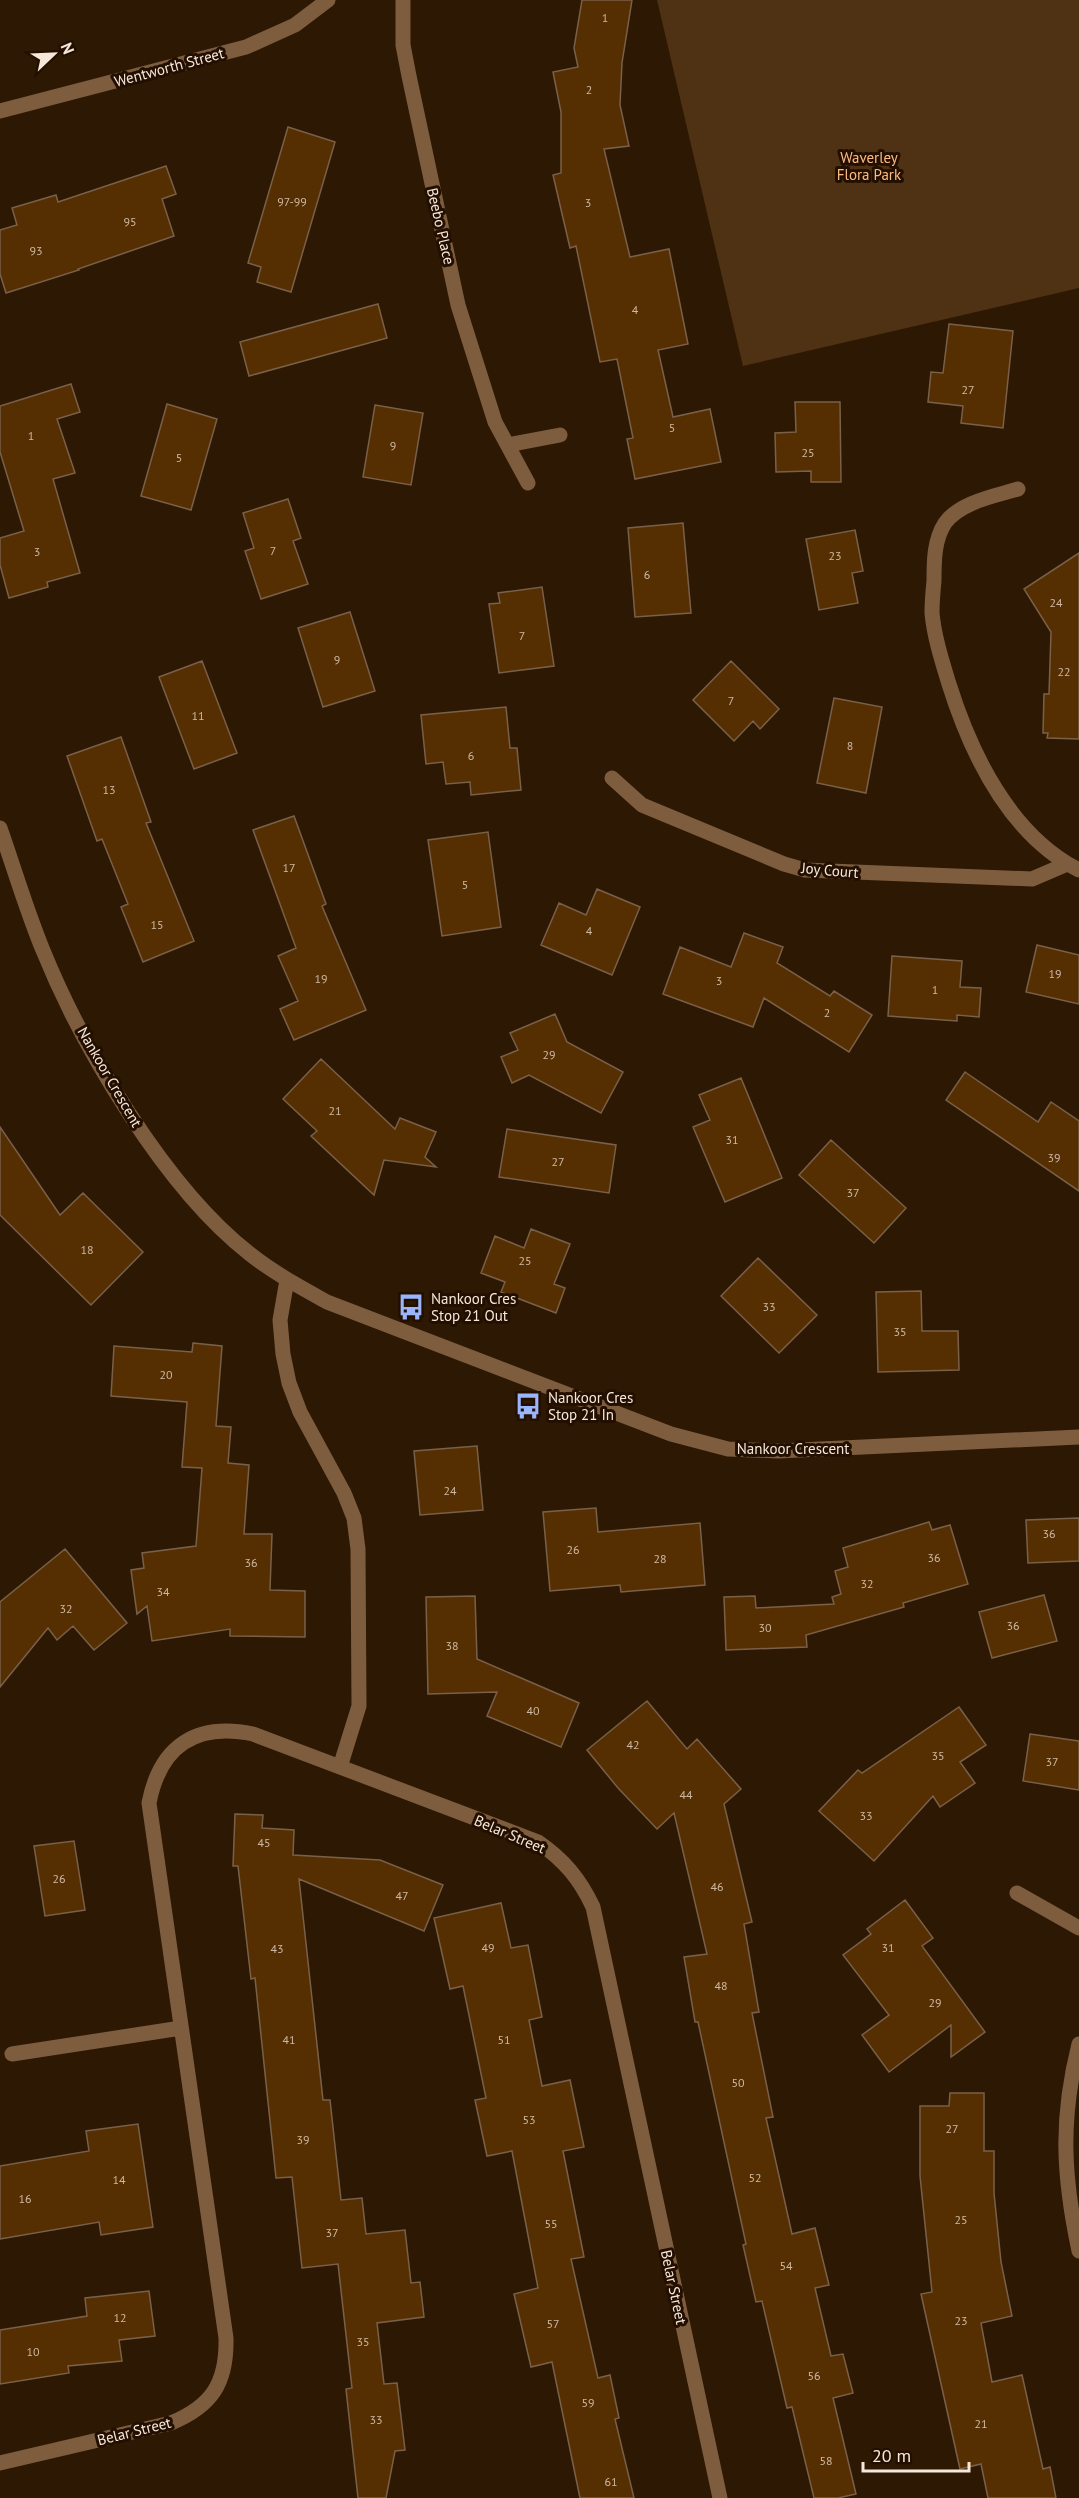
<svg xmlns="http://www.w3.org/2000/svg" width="1079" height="2498" viewBox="0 0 1079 2498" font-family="'PT Sans',sans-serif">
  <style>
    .green { fill: #4f3113 }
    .building { fill: #552f02; stroke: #7a6049; stroke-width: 1.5 }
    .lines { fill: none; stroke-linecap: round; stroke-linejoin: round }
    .minor { stroke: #7e5d3f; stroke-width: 15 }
    .labels { text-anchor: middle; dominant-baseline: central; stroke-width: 6; stroke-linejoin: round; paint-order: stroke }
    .number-label { font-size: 12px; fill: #ceb9a4 }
    .street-label { font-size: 15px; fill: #f6e7da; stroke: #230f00 }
    .park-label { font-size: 15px; fill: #fdbb80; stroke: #230f00 }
    .poi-label { font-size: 15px; fill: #f6e7da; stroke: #230f00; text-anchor: start }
  </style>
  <rect width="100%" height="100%" fill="#2d1803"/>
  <!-- green -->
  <path class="green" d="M657,0H1079V288L743,366Z"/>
  <!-- building -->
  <path class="building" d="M582,0H632L622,63L620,105L629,146L604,149L630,257L669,249L688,344L658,350L673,417L710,409L721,462L635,479L627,439L633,438L617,359L600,362L576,246L570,248L553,175L561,173V112L553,72L578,67L574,48Z
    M288,127L335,142L291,292L257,282L261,267L248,263Z
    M166,166L176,194L162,199L174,236L78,269L79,270L6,293L0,274V230L17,225L12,208L56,195L58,202Z
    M378,304L387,338L249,376L240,342Z
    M949,324L1013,331L1003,428L961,423L963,406L928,402L931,372L943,373Z
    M71,384L80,412L57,419L75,473L53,479L80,573L47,582L48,587L9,598L0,565V538L24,531L0,452V406Z
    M795,402H840L841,482H811V471L776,472L775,433L796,432Z
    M167,404L217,419L191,510L141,496Z
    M375,405L423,413L411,485L363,477Z
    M288,499L301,538L293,541L308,584L261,599L245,551L254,548L243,513Z
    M683,523L691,613L635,617L628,528Z
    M855,530L863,571L852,573L858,603L819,610L806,539Z
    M1079,553V739L1047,738L1048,733H1043L1044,694H1049L1051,632L1024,589Z
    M542,587L554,666L499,673L489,604L500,603L498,593Z
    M350,612L375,691L323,707L298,628Z
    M202,661L237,753L194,769L159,677Z
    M731,661L779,709L760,729L753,721L734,741L693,700Z
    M834,698L882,707L866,793L817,783Z
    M506,707L510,748H517L521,790L471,795L470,782L446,784L443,762L426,764L421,715Z
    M121,737L151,822L146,823L194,941L143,962L121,907L128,904L102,839L97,841L67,756Z
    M294,816L326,904L322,906L366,1010L294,1040L280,1009L298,1001L278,956L296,948L253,830Z
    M488,832L501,927L442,936L428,840Z
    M597,889L640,907L612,975L541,945L559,903L586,915Z
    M744,933L783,947L777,963L830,996L834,991L872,1015L849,1052L764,998L753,1027L663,994L680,947L731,967Z
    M1037,945L1079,955V1004L1026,992Z
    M892,956L962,961L960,987L981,988L979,1017L957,1015V1021L888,1016Z
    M555,1014L567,1042L623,1072L601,1113L529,1075L512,1083L501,1057L518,1050L510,1033Z
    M321,1059L395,1129L400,1118L436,1132L425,1157L436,1167L384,1160L374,1195L311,1136L317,1131L283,1099Z
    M965,1072L1038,1122L1051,1102L1079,1121V1191L946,1100Z
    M741,1078L782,1178L725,1202L693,1127L710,1120L699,1095Z
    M0,1127L60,1215L83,1193L143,1252L91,1305L0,1215Z
    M507,1129L616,1145L609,1193L499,1177Z
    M831,1140L906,1208L874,1243L799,1175Z
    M531,1229L570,1244L554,1284L565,1288L556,1313L501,1292L505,1282L481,1273L495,1236L524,1248Z
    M758,1258L817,1315L779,1353L721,1296Z
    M921,1291L922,1331H958L959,1370L878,1372L876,1292Z
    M193,1343L222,1346L216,1426L231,1427L228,1463L249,1465L244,1534H272L270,1590L305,1591V1637L230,1636V1629L152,1641L147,1606L137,1614L131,1570L144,1568L142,1553L196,1546L202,1468L182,1467L187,1402L111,1396L114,1346L192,1352Z
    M477,1446L483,1510L420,1515L414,1451Z
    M596,1508L598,1532L700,1523L705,1585L621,1592L620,1585L550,1591L543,1512Z
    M1079,1518V1561L1028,1563L1026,1520Z
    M929,1522L932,1530L950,1525L968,1584L903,1603L904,1607L806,1635L807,1647L726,1650L724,1597L755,1596L756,1608L834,1604L832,1597L841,1594L835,1571L848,1567L843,1548Z
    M65,1549L127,1623L94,1650L73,1626L57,1640L48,1628L0,1687V1602Z
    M1044,1595L1057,1641L992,1658L979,1612Z
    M475,1596L477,1659L579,1703L561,1747L487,1716L497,1692L428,1694L426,1597Z
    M647,1701L687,1749L697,1739L741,1789L724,1804L752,1922L744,1924L759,2012L752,2013L773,2117L766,2118L792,2234L815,2228L829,2285L815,2288L831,2356L843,2354L853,2393L833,2398L856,2494L838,2498H814L792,2407L787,2408L762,2301L756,2302L743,2245L746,2244L698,2022H695L684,1957L707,1954L674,1813L657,1829L618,1788L587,1750Z
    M959,1707L986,1745L960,1762L975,1783L940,1807L933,1796L874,1861L819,1811L858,1770L862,1773Z
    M1030,1734L1079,1741V1790L1023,1781Z
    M235,1814L263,1815L262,1828L294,1830L293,1855L380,1860L443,1885L424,1931L299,1879L323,2100H330L341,2200L362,2198L366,2234L405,2230L411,2283L420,2282L424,2317L377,2323L384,2384L397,2383L405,2450L395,2451L386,2498H358L346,2389L352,2388L338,2264L302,2268L292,2177L276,2178L255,1978L251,1979L238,1866H233Z
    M74,1841L85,1910L45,1916L34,1846Z
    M905,1900L933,1938L922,1946L985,2032L951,2057V2025L889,2072L862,2035L889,2015L843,1955L871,1934L867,1929Z
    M501,1903L511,1948L528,1945L542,2017L529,2020L542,2086L570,2080L584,2147L563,2151L584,2257L571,2259L598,2378L610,2375L619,2418L615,2419L634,2498H580L552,2362L531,2367L514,2294L538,2288L512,2151L487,2156L475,2100L486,2098L463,1986L450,1989L434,1918Z
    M950,2093H984V2151H994V2193L1001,2262L1012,2316L981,2323L992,2382L1022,2375L1043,2469L1050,2467L1056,2498H988L981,2464L960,2469L921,2294L932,2292L920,2176V2106H949Z
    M138,2124L153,2227L101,2235L99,2222L0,2239V2166L89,2151L86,2131Z
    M149,2291L155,2336L119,2340L122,2361L68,2366L69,2373L0,2384V2330L87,2316L85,2298Z"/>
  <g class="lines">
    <!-- minor -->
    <path class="minor" d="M403,0V45L409,76L458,305L495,422L528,483
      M0,111L246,47L295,25L328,0
      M508,445L560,435
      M1018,489C995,496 960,502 945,523C934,540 934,561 934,581C933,591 932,602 932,613C934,636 942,661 949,684C971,754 1010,835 1079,870
      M612,778L642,805L784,864L805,870L1032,879L1067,864
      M0,828C14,868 26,909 42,948C82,1047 165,1188 250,1254C274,1273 300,1287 327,1302L671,1434L728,1449L778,1451L1079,1437
      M287,1280L280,1320L283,1354L289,1383L300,1412L344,1493L354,1518L358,1549L359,1706L340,1767
      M1017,1893L1079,1928
      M1079,2044C1060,2119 1063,2176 1079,2251
      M12,2054L181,2028
      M0,2463L171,2423C212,2406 227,2383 226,2338L149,1803C160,1746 196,1722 253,1734L538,1842C564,1860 580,1879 593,1907L720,2498"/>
  </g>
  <!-- icons -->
  <defs>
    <g id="bus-bare" transform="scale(2.07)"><path d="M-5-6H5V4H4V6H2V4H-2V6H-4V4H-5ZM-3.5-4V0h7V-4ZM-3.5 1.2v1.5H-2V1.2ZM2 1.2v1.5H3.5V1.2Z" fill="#9bb5fd" stroke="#230f00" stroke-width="2.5" paint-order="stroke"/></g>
  </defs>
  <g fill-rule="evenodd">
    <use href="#bus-bare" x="411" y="1307"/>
    <use href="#bus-bare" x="528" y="1406"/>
  </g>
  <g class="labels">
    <!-- number labels -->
    <g class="number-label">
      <text x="605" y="17">1</text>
      <text x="589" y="89">2</text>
      <text x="292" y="201">97-99</text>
      <text x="588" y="202">3</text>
      <text x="130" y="221">95</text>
      <text x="36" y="250">93</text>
      <text x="635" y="309">4</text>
      <text x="968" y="389">27</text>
      <text x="672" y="427">5</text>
      <text x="31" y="435">1</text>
      <text x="393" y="445">9</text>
      <text x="808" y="452">25</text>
      <text x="179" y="457">5</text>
      <text x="273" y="550">7</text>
      <text x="37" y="551">3</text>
      <text x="835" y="555">23</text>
      <text x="647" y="574">6</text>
      <text x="1056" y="602">24</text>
      <text x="522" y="635">7</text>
      <text x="337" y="659">9</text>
      <text x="1064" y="671">22</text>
      <text x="731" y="700">7</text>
      <text x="198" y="715">11</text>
      <text x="850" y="745">8</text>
      <text x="471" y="755">6</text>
      <text x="109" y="789">13</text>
      <text x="289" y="867">17</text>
      <text x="465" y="884">5</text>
      <text x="157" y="924">15</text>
      <text x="589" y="930">4</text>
      <text x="1055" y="973">19</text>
      <text x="321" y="978">19</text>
      <text x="719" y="980">3</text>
      <text x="935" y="989">1</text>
      <text x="827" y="1012">2</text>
      <text x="549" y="1054">29</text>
      <text x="335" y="1110">21</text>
      <text x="732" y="1139">31</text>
      <text x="1054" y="1157">39</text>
      <text x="558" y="1161">27</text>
      <text x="853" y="1192">37</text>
      <text x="87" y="1249">18</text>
      <text x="525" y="1260">25</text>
      <text x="769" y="1306">33</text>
      <text x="900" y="1331">35</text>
      <text x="166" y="1374">20</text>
      <text x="450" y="1490">24</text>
      <text x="1049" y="1533">36</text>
      <text x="573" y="1549">26</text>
      <text x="934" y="1557">36</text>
      <text x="660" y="1558">28</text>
      <text x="251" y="1562">36</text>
      <text x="867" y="1583">32</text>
      <text x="163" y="1591">34</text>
      <text x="66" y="1608">32</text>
      <text x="1013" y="1625">36</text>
      <text x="765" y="1627">30</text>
      <text x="452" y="1645">38</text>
      <text x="533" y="1710">40</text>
      <text x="633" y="1744">42</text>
      <text x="938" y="1755">35</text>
      <text x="1052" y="1761">37</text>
      <text x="686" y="1794">44</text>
      <text x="866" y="1815">33</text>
      <text x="264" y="1842">45</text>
      <text x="59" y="1878">26</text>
      <text x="717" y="1886">46</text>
      <text x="402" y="1895">47</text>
      <text x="488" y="1947">49</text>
      <text x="888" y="1947">31</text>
      <text x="277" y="1948">43</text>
      <text x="721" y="1985">48</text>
      <text x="935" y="2002">29</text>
      <text x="289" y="2039">41</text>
      <text x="504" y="2039">51</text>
      <text x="738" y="2082">50</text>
      <text x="529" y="2119">53</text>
      <text x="952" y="2128">27</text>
      <text x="303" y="2139">39</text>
      <text x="755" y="2177">52</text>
      <text x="119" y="2179">14</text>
      <text x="25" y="2198">16</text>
      <text x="961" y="2219">25</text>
      <text x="551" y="2223">55</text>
      <text x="332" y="2232">37</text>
      <text x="786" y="2265">54</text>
      <text x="120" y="2317">12</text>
      <text x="961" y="2320">23</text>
      <text x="553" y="2323">57</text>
      <text x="363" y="2341">35</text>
      <text x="33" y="2351">10</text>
      <text x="814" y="2375">56</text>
      <text x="588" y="2402">59</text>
      <text x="376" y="2419">33</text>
      <text x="981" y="2423">21</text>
      <text x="826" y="2460">58</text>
      <text x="611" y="2481">61</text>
    </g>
    <!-- street labels -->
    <g class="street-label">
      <text transform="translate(169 67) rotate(-15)">Wentworth Street</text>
      <text transform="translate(441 226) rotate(77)">Beebo Place</text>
      <text transform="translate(830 870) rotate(5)">Joy Court</text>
      <text transform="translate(110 1077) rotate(60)">Nankoor Crescent</text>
      <text x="793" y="1448">Nankoor Crescent</text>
      <text transform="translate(510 1834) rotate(23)">Belar Street</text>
      <text transform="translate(674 2287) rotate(78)">Belar Street</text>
      <text transform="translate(134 2431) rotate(-14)">Belar Street</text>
    </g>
    <!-- park labels -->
    <g class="park-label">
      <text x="869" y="157">Waverley<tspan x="869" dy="17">Flora Park</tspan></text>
    </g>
    <!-- poi labels -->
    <g class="poi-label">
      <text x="431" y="1298">Nankoor Cres<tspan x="431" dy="17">Stop 21 Out</tspan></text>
      <text x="548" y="1397">Nankoor Cres<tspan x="548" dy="17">Stop 21 In</tspan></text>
    </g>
  </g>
  <!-- north arrow -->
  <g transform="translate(54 54) rotate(67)" stroke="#230f00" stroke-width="4.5" paint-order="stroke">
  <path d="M0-4.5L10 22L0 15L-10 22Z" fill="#f6e7da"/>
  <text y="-9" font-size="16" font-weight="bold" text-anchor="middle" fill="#f6e7da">N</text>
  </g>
  <!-- scale -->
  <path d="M863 2462v9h106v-9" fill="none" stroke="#f6e7da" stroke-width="3"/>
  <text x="872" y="2462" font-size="18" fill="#f6e7da" stroke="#230f00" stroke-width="4.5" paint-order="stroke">20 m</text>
</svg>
